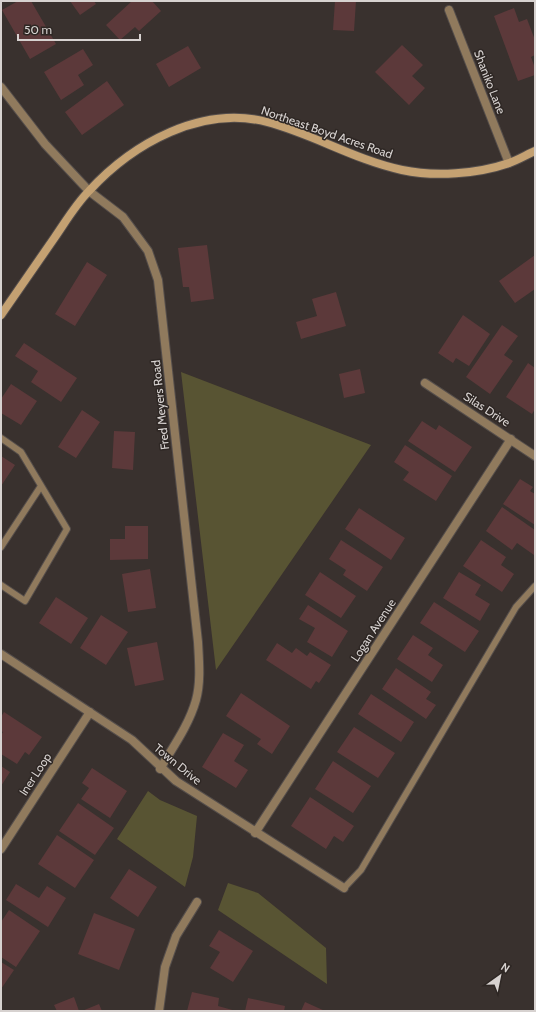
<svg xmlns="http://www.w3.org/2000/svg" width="536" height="1012" viewBox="0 0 536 1012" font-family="Cabin,sans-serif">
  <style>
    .green { fill: #585433 }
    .building { fill: #5c393a }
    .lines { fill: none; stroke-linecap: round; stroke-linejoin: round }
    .lane-casing { stroke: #554e4b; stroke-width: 8 }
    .street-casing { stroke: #554e4b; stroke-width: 10 }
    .secondary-casing { stroke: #554e4b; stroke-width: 10 }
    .lane { stroke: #907a5d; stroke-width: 6 }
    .street { stroke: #907a5d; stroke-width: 8 }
    .secondary { stroke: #c4a172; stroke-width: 8 }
    .labels { text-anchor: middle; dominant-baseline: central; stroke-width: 3; stroke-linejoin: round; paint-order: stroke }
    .street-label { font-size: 12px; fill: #d7d2d0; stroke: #2e2724 }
  </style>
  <rect width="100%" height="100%" fill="#39312e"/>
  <!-- green -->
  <path class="green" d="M181,372L371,445L216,670Z
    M148,791L160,800L197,816L193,857L185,887L117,839Z
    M228,883L258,893L326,948L327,984L218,910Z"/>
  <!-- building -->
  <path class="building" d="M18,1H31L56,44L30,59L2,10Z
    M70,1H94L96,4L80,15Z
    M132,1H152L161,11L139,31L135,27L120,40L106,25Z
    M335,1H356L354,31L333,30Z
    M514,8L519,22L527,19L535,40V55L531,57L535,68V75L518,81L494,16Z
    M402,45L423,65L412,76L425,88L409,105L375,72Z
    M188,46L201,68L169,87L156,64Z
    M83,49L93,65L78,75L84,85L61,100L44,72Z
    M107,81L124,105L82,135L65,112Z
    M207,245L214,299L191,302L189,287H183L178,248Z
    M535,255V289L515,303L499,281Z
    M87,262L107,275L75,326L55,314Z
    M336,292L346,326L301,339L296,322L317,316L312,299Z
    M463,315L490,334L469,366L456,358L453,363L438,353Z
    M502,325L518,336L504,355L513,361L490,394L466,377Z
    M24,343L77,378L61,402L31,382L38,371L15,356Z
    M528,363L535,368V409L532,414L506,397Z
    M360,369L365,393L344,398L339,374Z
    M11,384L37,401L21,425L1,413V399Z
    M82,410L100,422L76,458L58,447Z
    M422,421L436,430L439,425L472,447L455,472L408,441Z
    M114,431L135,432L133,470L112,468Z
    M405,445L452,476L436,501L403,480L409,472L394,462Z
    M1,456L15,465L1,486Z
    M520,479L533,487L530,491L535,494V525L503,504Z
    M502,507L535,530L534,555L517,543L512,550L486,531Z
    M359,508L405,538L391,560L345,529Z
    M125,526H148V559L110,560V539H125Z
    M341,540L383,567L367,591L343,575L346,570L329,559Z
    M481,540L506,557L501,565L514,574L502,592L463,566Z
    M150,569L156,608L128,612L122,574Z
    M320,572L356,596L341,618L305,595Z
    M459,572L481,585L475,595L490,604L480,621L443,598Z
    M56,597L88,618L71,644L39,623Z
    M434,602L479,631L465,652L420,623Z
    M308,605L348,631L332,657L307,642L315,628L299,619Z
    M101,615L128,632L106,665L80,648Z
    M413,635L433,648L428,655L443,665L432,682L397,659Z
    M157,642L164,680L135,686L127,648Z
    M277,643L292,653L296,648L307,656L310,652L331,665L319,683L316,681L311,689L266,660Z
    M396,668L431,692L426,699L436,705L426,719L382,689Z
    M241,693L290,726L272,754L257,744L261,739L226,716Z
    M371,694L414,722L401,742L358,714Z
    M4,712L42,737L29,755L25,752L17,764L1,754V735L3,732L1,731V717Z
    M354,727L395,753L378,778L337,752Z
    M223,733L244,745L234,761L248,770L236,788L202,767Z
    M333,761L371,786L353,813L315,789Z
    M1,766L10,772L1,786Z
    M92,768L127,791L110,818L81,799L89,788L82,783Z
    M310,797L354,826L343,842L334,836L326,849L291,826Z
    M78,803L114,828L95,855L59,831Z
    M57,835L94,860L75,888L38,864Z
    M129,869L157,887L138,917L110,898Z
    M16,884L39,898L47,886L66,898L48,927L6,900Z
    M9,910L40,931L16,967L1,957V922Z
    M94,913L135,929L119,970L78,954Z
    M219,930L253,951L233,982L210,968L220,952L209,946Z
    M1,962L14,970L1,989Z
    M192,992L219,998L218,1006L236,1011H187Z
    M74,997L79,1011H57L54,1005Z
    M248,998L285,1006L284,1011H245Z
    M305,1002L325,1011H301Z
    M99,1004L102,1011H82Z"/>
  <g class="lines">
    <!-- lane casing -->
    <g class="lane-casing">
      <path id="lane" d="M1,438L21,452L67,529L25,601L1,585
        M1,547L41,486
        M344,888L361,870L516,607L535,586"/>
    </g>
    <!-- street casing -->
    <g class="street-casing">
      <path id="street" d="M449,10L509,163
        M1,87L45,144L89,191L123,217L148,251L158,280L198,642C199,661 201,682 196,700C189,725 173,747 160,769
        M425,383L535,456
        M1,654L132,740L176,781L344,888
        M255,833L511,439
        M1,849L90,712
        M159,1011L165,967L176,936L197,902"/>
    </g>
    <!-- secondary casing -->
    <g class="secondary-casing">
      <path id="secondary" d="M1,315C19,289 37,263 55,237C66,221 76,204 89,191C133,143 202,105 267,122C313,134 355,160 402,170C435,177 477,174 509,163C518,160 526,155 535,151"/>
    </g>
    <!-- lane -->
    <use href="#lane" class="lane"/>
    <!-- street -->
    <use href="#street" class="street"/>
    <!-- secondary -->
    <use href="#secondary" class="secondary"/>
  </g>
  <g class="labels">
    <!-- street labels -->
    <g class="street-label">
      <text transform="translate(490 82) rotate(69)">Shaniko Lane</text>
      <text transform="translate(327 132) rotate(19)">Northeast Boyd Acres Road</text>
      <text transform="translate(160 405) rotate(-96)">Fred Meyers Road</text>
      <text transform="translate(487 409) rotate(33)">Silas Drive</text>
      <text transform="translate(373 630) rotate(-57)">Logan Avenue</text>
      <text transform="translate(178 764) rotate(39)">Town Drive</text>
      <text transform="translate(35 774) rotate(-57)">Iner Loop</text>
    </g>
  </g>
  <!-- border -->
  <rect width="536" height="1012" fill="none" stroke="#d7d2d0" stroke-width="4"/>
  <!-- north arrow -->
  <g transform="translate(500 976) rotate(33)" stroke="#2e2724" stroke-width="3" paint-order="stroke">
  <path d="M0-3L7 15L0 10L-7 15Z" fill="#d7d2d0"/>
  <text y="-6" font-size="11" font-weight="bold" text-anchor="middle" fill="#d7d2d0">N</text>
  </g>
  <!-- scale -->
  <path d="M18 34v6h122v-6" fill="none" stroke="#d7d2d0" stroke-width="2"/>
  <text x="24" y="34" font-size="12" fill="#d7d2d0" stroke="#2e2724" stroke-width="3" paint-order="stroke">50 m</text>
</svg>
